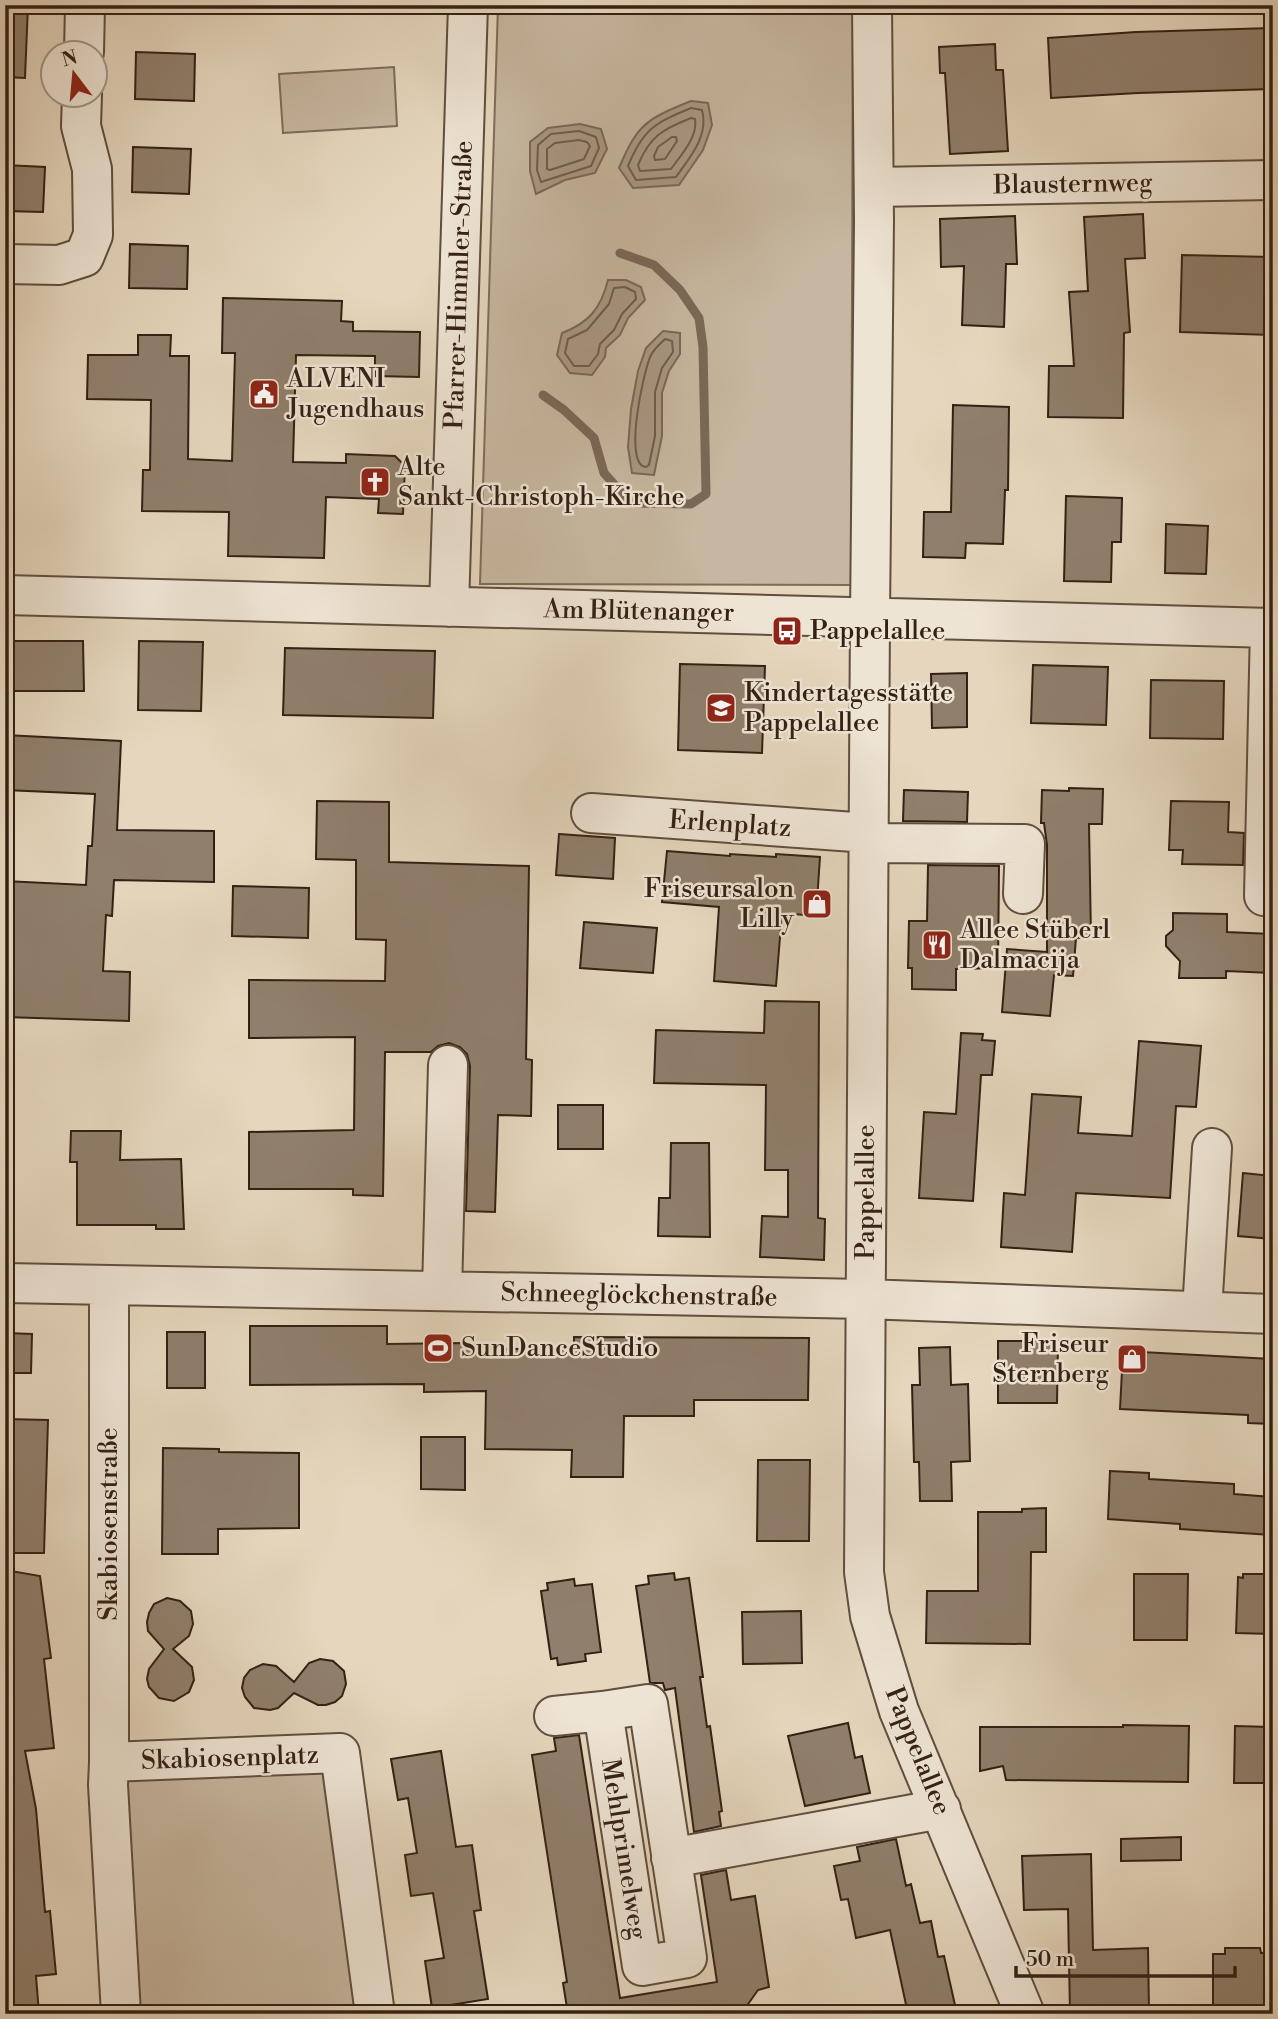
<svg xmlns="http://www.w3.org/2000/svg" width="1278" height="2019" viewBox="0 0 1278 2019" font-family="'Libre Bodoni',serif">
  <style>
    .green { fill: #c7b7a0; stroke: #7e6c5a; stroke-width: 2 }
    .water { fill: #a99884; stroke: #7a6857; stroke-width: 2 }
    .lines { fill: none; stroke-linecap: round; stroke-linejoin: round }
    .shore { stroke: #6e5c4c; stroke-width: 2 }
    .stream { stroke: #7a6857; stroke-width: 9 }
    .building { fill: #907f6c; stroke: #342014; stroke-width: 2 }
    .minor-casing { stroke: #604e3e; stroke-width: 42 }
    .minor { stroke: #eee4d4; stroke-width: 38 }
    .labels { text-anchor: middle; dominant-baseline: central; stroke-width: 5; stroke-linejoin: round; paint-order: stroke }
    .street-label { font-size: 26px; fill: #342014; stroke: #eee4d4 }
    .poi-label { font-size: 26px; fill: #342014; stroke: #eee4d4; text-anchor: start }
  </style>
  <rect width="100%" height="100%" fill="#e5d6bd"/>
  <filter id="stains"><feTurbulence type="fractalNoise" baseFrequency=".00286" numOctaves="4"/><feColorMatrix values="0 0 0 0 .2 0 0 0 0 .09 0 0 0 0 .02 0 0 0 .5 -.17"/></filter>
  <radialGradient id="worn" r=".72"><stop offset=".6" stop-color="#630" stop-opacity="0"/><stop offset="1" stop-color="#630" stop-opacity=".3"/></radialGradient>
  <!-- green -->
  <path class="green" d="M498,5H853L851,585L480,584Z
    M394,67L397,126L283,133L279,74Z
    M334,1767L365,2014H137L118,1776Z"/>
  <!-- water -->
  <path class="water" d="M691,101L708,103L712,125L703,150L679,185L633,188L619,168C638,123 647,119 691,101Z
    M580,124L601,129L607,149L595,173L565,180L536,194L530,171V142L548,128Z
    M608,280H626L641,287L645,300L628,318L620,335L606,348L605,357L592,375L570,373L557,355L562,333C589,323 601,308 608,280Z
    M663,331L680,333V354L669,371L662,393V436L654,475L632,473L628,447L631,409L638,371L646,348Z"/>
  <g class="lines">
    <!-- shore -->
    <path class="shore" d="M691,108L702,110C709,136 690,157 676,177L636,180L628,166C643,129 655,123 691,108Z
      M691,118L695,119C698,137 681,155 671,169L640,171L638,165C650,136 663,129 691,118Z
      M579,131L596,137L599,148L591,166L541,182L537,170L538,145L551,134Z
      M672,137H676L677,141L665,159L655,160L654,156L658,147Z
      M579,140L587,142L590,146L584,159L550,170L547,169V149L555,143Z
      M625,287L635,292L636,299L622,314L614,330L600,344L598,354L589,366H574L565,353L568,339L587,330L609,304L614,288Z
      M665,339L672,341L673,352L662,368L655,392V436L649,465L646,467C623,466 643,372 651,355C654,349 660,344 665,339Z"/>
    <!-- stream -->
    <path class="stream" d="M543,395L564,410L594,438L604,473L631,503L691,504L706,494L703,347L699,318L680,290L654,265L620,253"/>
  </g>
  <!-- building -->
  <path class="building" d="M5,5H28L25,78L5,77Z
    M1273,28V89L1138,93L1051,98L1048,38L1136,32Z
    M995,44L996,70H1003L1008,151L950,154L945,73H940L939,47Z
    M136,52L195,54L194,101L135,99Z
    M133,147L191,149L189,194L132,192Z
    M5,165L45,167L43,212L5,211Z
    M1143,214L1145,258L1125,259L1130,332L1124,333L1123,418L1048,417L1049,366H1074L1069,292L1088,291L1084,217Z
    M1015,216L1017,264H1006L1004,327L962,325L964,266L941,267L940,219Z
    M130,244L188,246L187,289L129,288Z
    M1182,255L1273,257V335L1180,332Z
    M223,298L342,301L341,321L353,322V331L420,332L419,377L375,376V356L296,355L293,462L346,463V454L395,456L405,466L403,514L378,513L379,499L326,497L324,558L228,556L229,512L142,511L143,470H150L151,400L87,399L88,355H138V335H171L170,356H189L188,459L232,461L235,353H222Z
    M953,405L1009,407L1008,490H1005L1003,544L966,543L965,558L923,557L924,512H951Z
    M1066,496L1122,498L1121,542H1112L1111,582L1064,581Z
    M1166,524L1208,526L1206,574L1165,573Z
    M8,641H83L84,691H8Z
    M139,641L203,642L201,711L138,710Z
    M285,648L435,651L433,718L283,715Z
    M680,664L765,666L762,753L678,750Z
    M1033,665L1108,667L1106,725L1031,723Z
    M967,673V727L932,728L931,674Z
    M1151,680L1224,681L1223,739L1150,738Z
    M5,735L121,741L117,830L214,831V882L114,880L112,916L106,915L103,971L130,972L129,1021L5,1017V881L86,885L88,846H92L95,794L5,790Z
    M1069,788L1103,789L1102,824H1089L1091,937L1076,938L1073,976L1054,975L1050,1016L1002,1012L1007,949L1047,952V845L1044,823H1041L1042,790L1069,791Z
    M904,790L968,792L967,822L903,821Z
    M317,801L389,802V862L529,866L526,1059L532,1060L531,1116L498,1115L495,1212L466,1211L470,1066L467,1054L460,1047L449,1043L438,1046L431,1052H385L383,1196L353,1195V1189H249V1132L354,1130L355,1037L249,1038V980L385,981L386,940L356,939V860L316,859Z
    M1171,801L1229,802L1228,832L1244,833L1243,865L1182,864L1183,850H1169Z
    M559,834L615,838L613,879L556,875Z
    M667,851L730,856V854L776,857V854L820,857L816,916L782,913L776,986L714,981L719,907L662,902Z
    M928,865L999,866L998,968L956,969V990L912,989V968H908L909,921H927Z
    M233,886L309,888L308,938L232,936Z
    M1173,913L1227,914V932L1273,934V973L1226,971V978H1179L1180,961L1166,946V936L1173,930Z
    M584,922L657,928L653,973L580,968Z
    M765,1001L819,1002L818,1218L825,1219L824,1260L760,1257L762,1216L788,1217V1170H765L766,1085L654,1083L656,1030L764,1033Z
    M961,1033L983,1034L982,1040L995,1041L992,1075H981L973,1201L919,1198L924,1112L956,1114Z
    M1139,1041L1201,1046L1196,1107L1176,1106L1170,1198L1076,1193L1072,1252L1001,1247L1004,1193L1025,1195L1032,1094L1081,1097L1078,1133L1132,1136Z
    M558,1105H603V1149H558Z
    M71,1131H121L120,1160L181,1159L184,1229H156V1225H77V1162H70Z
    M671,1143H709L710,1237L658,1236L659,1198H670Z
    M1243,1173L1273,1176V1239L1238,1236Z
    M250,1326H387V1344L464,1343V1348L574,1350V1337L809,1338L808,1400H694V1416H624L623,1477H571L572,1450L485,1449L486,1391L424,1392V1384L250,1385Z
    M167,1332H205V1388H167Z
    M5,1333L32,1334L31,1373H5Z
    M998,1341H1058L1057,1403H998Z
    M950,1347L951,1385L968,1384L970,1461L951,1462L952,1501H920L919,1462H914L912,1385H920L919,1348Z
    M1123,1351L1273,1359V1424L1248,1423V1415L1120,1409Z
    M5,1419L48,1420L44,1553H5Z
    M421,1437H465V1490L421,1489Z
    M163,1448L219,1449V1452L299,1453V1528L218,1529V1554H162Z
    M758,1460H810L809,1541H757Z
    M1110,1471L1149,1473V1479L1234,1484V1494L1273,1497V1535L1180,1529V1524L1108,1519Z
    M1046,1508V1552H1031L1030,1644L926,1643L927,1591H978V1512H1022V1509Z
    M5,1570L40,1576L51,1658L44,1659L54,1748L25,1751L36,1809L45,1912L50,1911L56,1974L36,1976L39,2014H10L5,1965Z
    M674,1573L675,1580L689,1578L703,1677H700L707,1727L710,1726L722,1811L719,1812L721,1826L694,1832L675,1688L665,1690L663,1683H650L636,1586L649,1584L648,1576Z
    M1134,1574H1188L1187,1640H1134Z
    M1243,1574H1273V1634L1236,1633L1238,1577L1243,1578Z
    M574,1579L575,1586L592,1584L601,1652L585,1654L586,1661L558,1665L557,1658L551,1659L541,1591L548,1590L547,1583Z
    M167,1598L180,1601L191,1611L193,1624L189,1636L173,1649L192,1667L194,1680L189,1692L174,1701L159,1698L149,1687L147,1679L149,1669L164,1649L148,1631L147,1622L149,1613L154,1604Z
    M801,1611L802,1663L743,1664L742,1612Z
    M320,1659L333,1661L344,1671L346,1684L342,1696L335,1702L326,1705H318L294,1693L278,1708L270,1710L254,1708L245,1697L242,1688L244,1678L250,1670L263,1664L276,1666L294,1682L309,1663Z
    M848,1723L855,1758L862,1756L870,1793L805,1806L788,1736Z
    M1123,1725L1189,1726L1188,1782L1006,1780L1003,1766L980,1771V1727H1123Z
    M1235,1726L1273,1727V1783H1234Z
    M579,1735L620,1998L717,1982L701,1875L726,1870L731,1900L755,1896L769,1987L758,1990L741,2014H568L563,1983L567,1982L532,1755L556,1751L554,1738Z
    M441,1751L456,1847L472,1845L481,1910L474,1911L488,1999L432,2008L425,1961L444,1958L433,1893L411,1896L405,1855L417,1853L408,1798L398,1800L391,1759Z
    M1181,1837V1860L1121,1861V1839Z
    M896,1839L906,1886L911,1884L920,1923L931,1921L938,1957L944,1956L957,2014H908L890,1930L856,1938L848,1899L841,1900L834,1866L860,1861L857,1847Z
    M1091,1854L1093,1950L1148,1948L1149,2011L1070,2013L1068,1909L1024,1910L1022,1856Z
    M1225,1948H1260L1261,1953H1273V2014H1241V2005H1213V1954H1225Z"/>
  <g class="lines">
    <!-- minor casing -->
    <g class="minor-casing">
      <path id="minor" d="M872,5L874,221L870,617L864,1572L870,1616L899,1711L1025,2014
        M84,52L85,5
        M874,187L1273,180
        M5,264L59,265L84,257L93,235L92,169L81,126L82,94
        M5,595L1273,628
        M449,607L468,5
        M591,813L868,833
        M868,843L1025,844L1023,894
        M1264,896L1270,627
        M5,1283L865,1299L1273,1314
        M442,1291L448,1065
        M1202,1311L1212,1148
        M648,1704L687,1958L642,1966L603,1711Z
        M554,1716L603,1711
        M109,1762V1285
        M671,1858L941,1809
        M121,2014L108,1785L109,1762L340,1753L375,2014"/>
    </g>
    <!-- minor -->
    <use href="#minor" class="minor"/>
  </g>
  <!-- icons -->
  <defs>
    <g id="civic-square" transform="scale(1.575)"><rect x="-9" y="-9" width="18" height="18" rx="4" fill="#8f2418" stroke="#eee4d4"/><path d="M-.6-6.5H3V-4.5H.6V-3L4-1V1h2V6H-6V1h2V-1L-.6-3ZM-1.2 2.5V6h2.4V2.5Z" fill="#fff"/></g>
    <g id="church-square" transform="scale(1.575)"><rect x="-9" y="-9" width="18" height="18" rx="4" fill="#8f2418" stroke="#eee4d4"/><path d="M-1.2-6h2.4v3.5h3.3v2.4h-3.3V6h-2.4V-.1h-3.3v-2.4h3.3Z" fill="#fff"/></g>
    <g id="bus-square" transform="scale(1.575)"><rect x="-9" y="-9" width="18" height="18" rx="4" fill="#8f2418" stroke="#eee4d4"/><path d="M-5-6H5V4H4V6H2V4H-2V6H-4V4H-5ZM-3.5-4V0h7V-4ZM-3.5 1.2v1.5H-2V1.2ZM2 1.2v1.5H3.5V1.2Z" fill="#fff"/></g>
    <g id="school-square" transform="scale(1.575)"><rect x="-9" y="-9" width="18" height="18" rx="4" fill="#8f2418" stroke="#eee4d4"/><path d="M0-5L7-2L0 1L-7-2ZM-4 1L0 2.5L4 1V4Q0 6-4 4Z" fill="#fff"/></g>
    <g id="shop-square" transform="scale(1.575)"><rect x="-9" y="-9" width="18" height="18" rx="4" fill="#8f2418" stroke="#eee4d4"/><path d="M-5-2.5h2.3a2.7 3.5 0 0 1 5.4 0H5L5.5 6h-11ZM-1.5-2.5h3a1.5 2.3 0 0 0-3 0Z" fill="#fff"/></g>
    <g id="restaurant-square" transform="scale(1.575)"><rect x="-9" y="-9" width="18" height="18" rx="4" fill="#8f2418" stroke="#eee4d4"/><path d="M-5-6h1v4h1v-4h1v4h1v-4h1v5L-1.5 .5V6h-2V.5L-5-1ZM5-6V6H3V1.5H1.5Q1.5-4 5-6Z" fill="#fff"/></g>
    <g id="stadium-square" transform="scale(1.575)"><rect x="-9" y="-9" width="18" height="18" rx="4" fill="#8f2418" stroke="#eee4d4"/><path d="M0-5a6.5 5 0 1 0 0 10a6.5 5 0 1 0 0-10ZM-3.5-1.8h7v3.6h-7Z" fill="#fff"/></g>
  </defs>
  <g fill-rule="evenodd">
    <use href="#civic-square" x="264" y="394"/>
    <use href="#church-square" x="375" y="482"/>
    <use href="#bus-square" x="787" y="631"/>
    <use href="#school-square" x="721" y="708"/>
    <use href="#shop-square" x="817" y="904"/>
    <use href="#restaurant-square" x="937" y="945"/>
    <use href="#stadium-square" x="438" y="1348"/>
    <use href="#shop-square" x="1132" y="1359"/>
  </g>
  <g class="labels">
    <!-- street labels -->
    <g class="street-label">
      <text transform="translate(1073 184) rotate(-1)">Blausternweg</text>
      <text transform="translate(459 285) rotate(-88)">Pfarrer-Himmler-Straße</text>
      <text transform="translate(639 611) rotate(1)">Am Blütenanger</text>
      <text transform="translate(730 824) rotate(4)">Erlenplatz</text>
      <text transform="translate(866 1192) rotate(-90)">Pappelallee</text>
      <text transform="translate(639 1295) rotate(1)">Schneeglöckchenstraße</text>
      <text transform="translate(109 1524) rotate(-90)">Skabiosenstraße</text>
      <text transform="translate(918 1751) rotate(68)">Pappelallee</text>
      <text transform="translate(230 1758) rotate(-2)">Skabiosenplatz</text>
      <text transform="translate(624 1849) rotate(81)">Mehlprimelweg</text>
    </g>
    <!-- poi labels -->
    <g class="poi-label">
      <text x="287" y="379">ALVENI<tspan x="287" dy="30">Jugendhaus</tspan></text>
      <text x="398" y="467">Alte<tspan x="398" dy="30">Sankt-Christoph-Kirche</tspan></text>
      <text x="810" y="631">Pappelallee</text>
      <text x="744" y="693">Kindertagesstätte<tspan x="744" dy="30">Pappelallee</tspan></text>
      <text x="794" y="889" text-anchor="end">Friseursalon<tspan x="794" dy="30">Lilly</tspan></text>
      <text x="960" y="930">Allee Stüberl<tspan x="960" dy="30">Dalmacija</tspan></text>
      <text x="1109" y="1344" text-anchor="end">Friseur<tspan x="1109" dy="30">Sternberg</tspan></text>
      <text x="461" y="1348">SunDanceStudio</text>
    </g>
  </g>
  <!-- margin -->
  <rect width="1278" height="2019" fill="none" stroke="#e5d6bd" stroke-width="28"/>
  <rect x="7" y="7" width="1264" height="2005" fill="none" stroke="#342014" stroke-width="3.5"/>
  <rect x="14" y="14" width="1250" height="1991" fill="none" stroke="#342014" stroke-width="2"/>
  <!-- north arrow -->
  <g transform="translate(74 74) rotate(344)"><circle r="33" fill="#eee4d4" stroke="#a49687" stroke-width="2"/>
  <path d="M0-5L12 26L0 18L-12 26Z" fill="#8f2418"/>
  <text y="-10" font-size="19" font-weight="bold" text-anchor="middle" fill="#342014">N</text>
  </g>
  <!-- scale -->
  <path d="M1016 1966v10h219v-10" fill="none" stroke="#342014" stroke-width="3.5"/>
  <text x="1026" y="1966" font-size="21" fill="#342014" stroke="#eee4d4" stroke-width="5" paint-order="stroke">50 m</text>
  <rect width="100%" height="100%" filter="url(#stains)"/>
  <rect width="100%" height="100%" fill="url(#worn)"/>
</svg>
